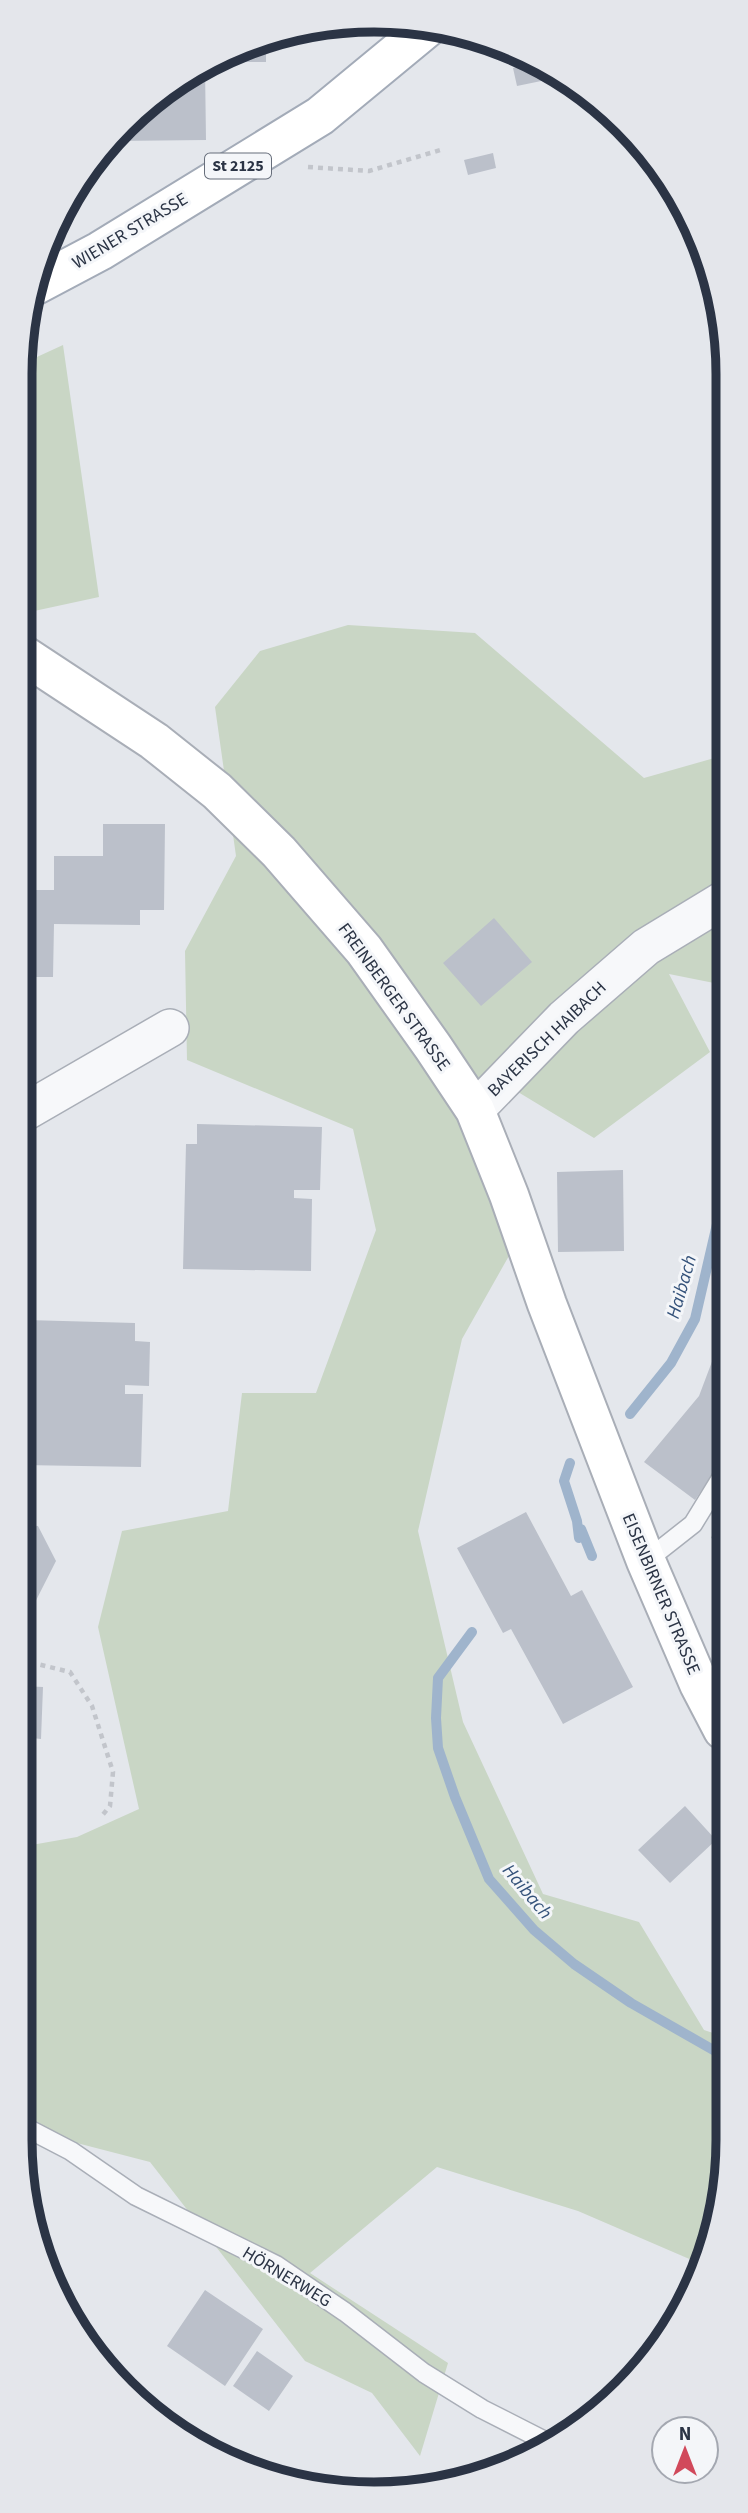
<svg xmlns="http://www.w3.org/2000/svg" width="748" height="2513" viewBox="0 0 748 2513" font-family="'Source Sans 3',sans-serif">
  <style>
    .green { fill: #c9d6c5 }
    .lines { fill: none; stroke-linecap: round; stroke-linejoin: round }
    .stream { stroke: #9fb4cc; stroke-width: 10 }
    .building { fill: #bbc0ca }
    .service-casing { stroke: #a9aeb7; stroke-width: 21 }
    .minor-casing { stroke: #a9aeb7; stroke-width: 40 }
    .secondary-casing { stroke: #a9aeb7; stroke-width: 42 }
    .primary-casing { stroke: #a3abb8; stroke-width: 42 }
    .path { stroke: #c2c5cb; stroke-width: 4.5; stroke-dasharray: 5 5; stroke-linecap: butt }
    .service { stroke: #f7f8fa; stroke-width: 18 }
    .minor { stroke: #f7f8fa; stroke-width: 37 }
    .secondary { stroke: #fff; stroke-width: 38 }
    .primary { stroke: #fff; stroke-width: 38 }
    .labels { text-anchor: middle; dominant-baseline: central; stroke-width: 6; stroke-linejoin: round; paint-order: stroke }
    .shield { fill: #f4f6f9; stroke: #676e7b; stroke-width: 2 }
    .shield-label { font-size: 16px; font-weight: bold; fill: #2b3445 }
    .street-label { font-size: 18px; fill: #2b3445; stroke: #f4f6f9 }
    .water-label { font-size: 19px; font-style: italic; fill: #34527a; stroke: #f4f6f9 }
    .rim { fill: none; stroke: #2b3445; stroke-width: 9 }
  </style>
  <rect width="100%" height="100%" fill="#e4e7ec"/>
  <!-- green -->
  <path class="green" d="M63,345L99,597L25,613L26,362Z
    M348,625L475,633L644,778L725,755L724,985L669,974L710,1052L594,1138L518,1092L452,1101L510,1254L462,1339L418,1531L463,1722L543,1894L639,1922L704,2030L722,2036V2209L700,2260L694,2261L578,2211L437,2167L310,2273L448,2363L420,2456L372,2393L305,2361L150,2162L19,2128L20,1847L77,1837L139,1809L98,1627L122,1531L228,1511L242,1393H316L376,1230L353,1129L187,1060L185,951L236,856L215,707L260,651Z"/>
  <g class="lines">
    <!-- stream -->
    <path class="stream" d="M630,1414L671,1363L695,1319L724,1194
      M570,1463L564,1481L577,1521L579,1538
      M581,1529L592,1556
      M472,1632L438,1678L436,1718L438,1748L455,1797L489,1879L534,1930L574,1964L631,2003L722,2055"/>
  </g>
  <!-- building -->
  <path class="building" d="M266,42V62H218Z
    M539,62L543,64L546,80L517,86L513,68Z
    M205,67L206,140L115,141L177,79Z
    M493,153L496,168L468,175L464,160Z
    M103,824H165L164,910H140V925L54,924L53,977H28V993H24V890H54V856H103Z
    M494,918L532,962L481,1006L443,963Z
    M197,1124L322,1127L320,1190H294V1198L312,1199L311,1271L183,1269L186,1144H197Z
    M623,1170L624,1251L558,1252L557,1172Z
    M27,1320L135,1323V1341L150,1342L149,1386L125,1385V1394H143L141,1467L22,1465V1339H27Z
    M719,1343L724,1345L723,1459L695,1500L644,1462L699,1396Z
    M723,1509V1543L711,1538Z
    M526,1512L571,1596L582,1590L633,1687L563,1724L511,1629L503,1633L457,1548Z
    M22,1525L38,1526L56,1561L21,1630Z
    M713,1578H723V1660L716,1661Z
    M21,1686L43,1687L41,1739L32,1738L30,1788H21Z
    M685,1806L716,1840L670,1883L638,1850Z
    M205,2290L263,2329L225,2386L167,2346Z
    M257,2351L293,2376L269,2411L233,2386Z"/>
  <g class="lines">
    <!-- service casing -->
    <g class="service-casing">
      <path id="service" d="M646,1561L693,1524L723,1475
        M19,2124L71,2151L136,2196L276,2265L345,2312L424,2373L482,2409L547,2442"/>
    </g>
    <!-- minor casing -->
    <g class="minor-casing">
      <path id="minor" d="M475,1110L564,1018L646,947L725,899
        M23,1113L170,1028"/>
    </g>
    <!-- secondary casing -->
    <g class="secondary-casing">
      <path id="secondary" d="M25,656L154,741L217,791L279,852L364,950L433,1047L475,1110L509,1195L547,1304L646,1561L699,1684L723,1730"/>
    </g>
    <!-- primary casing -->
    <g class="primary-casing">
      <path id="primary" d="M34,286L100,251L320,116L429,26"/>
    </g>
    <!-- path -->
    <path class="path" d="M308,167L369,171L444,149
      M21,1660L70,1672L92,1706L113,1772L110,1806L100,1818"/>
    <!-- service -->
    <use href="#service" class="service"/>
    <!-- minor -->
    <use href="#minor" class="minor"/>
    <!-- secondary -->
    <use href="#secondary" class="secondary"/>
    <!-- primary -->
    <use href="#primary" class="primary"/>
  </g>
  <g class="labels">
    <!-- shield labels -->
    <rect class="shield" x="205" y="153.5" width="66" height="25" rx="5"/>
    <g class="shield-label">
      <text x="238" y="166">St 2125</text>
    </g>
    <!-- street labels -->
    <g class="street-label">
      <text transform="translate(130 231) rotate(-31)">WIENER STRASSE</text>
      <text transform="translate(394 997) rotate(54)">FREINBERGER STRASSE</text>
      <text transform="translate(547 1039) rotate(-44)">BAYERISCH HAIBACH</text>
      <text transform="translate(661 1594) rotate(67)">EISENBIRNER STRASSE</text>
      <text transform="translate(287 2277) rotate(31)">HÖRNERWEG</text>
    </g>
    <!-- water labels -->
    <g class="water-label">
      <text transform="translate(682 1287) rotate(-74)">Haibach</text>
      <text transform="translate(527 1892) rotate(50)">Haibach</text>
    </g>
  </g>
  <!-- crop -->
  <path d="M0 0H748V2513H0ZM374 32H374A342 342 0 0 1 716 374V2140A342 342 0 0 1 374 2482H374A342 342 0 0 1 32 2140V374A342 342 0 0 1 374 32Z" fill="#e4e6eb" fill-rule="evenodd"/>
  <path class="rim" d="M374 32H374A342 342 0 0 1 716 374V2140A342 342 0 0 1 374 2482H374A342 342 0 0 1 32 2140V374A342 342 0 0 1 374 32Z"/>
  <!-- north arrow -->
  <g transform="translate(685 2450)"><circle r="33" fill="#f4f6f9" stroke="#a4a8b1" stroke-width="2"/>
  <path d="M0-5L12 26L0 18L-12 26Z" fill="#d1495b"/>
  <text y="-10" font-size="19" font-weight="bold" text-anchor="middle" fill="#2b3445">N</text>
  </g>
</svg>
